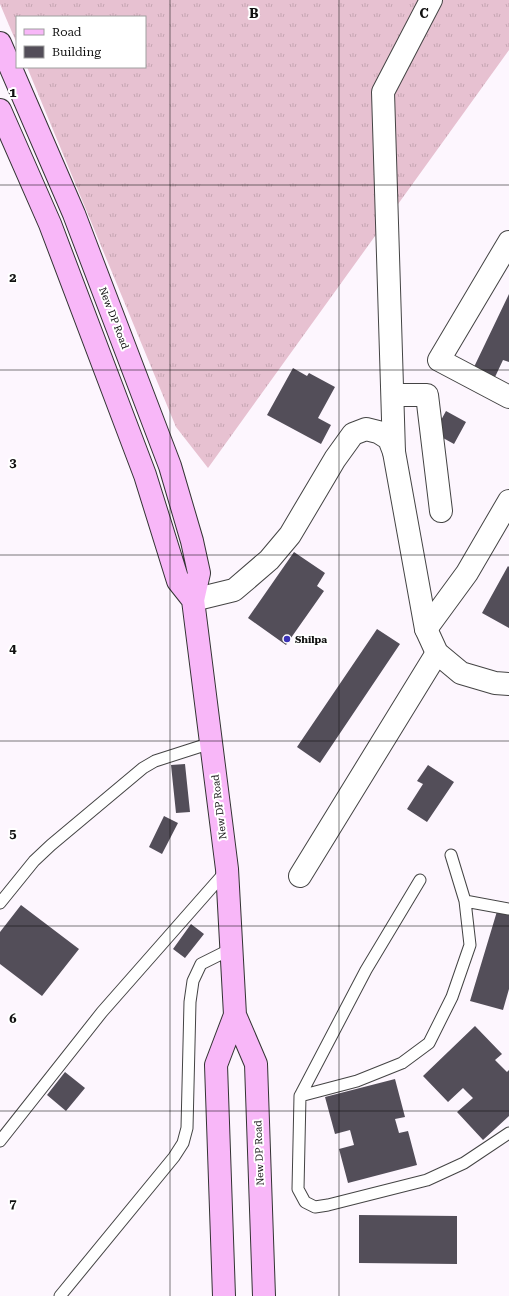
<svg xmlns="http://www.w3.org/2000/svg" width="509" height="1296" viewBox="0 0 509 1296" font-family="'Roboto Serif',serif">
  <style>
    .grass { fill: url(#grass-tufts) }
    .building { fill: #534e59 }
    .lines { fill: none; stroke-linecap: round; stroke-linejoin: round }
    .service-casing { stroke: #444; stroke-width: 13 }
    .minor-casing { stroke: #444; stroke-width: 24 }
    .tertiary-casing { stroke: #444; stroke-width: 24 }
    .secondary-casing { stroke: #333; stroke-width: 24 }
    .service { stroke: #fff; stroke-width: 11 }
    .minor { stroke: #fff; stroke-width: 22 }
    .tertiary { stroke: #fff; stroke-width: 22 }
    .secondary { stroke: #f8b7f8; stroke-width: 22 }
    .grid { fill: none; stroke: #111; stroke-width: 1; stroke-opacity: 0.55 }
    .poi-dot { fill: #3b33b7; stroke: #fff; stroke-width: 1.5 }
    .labels { text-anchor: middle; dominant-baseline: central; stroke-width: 4; stroke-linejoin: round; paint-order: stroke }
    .street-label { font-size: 10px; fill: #111; stroke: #fff }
    .poi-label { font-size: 10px; font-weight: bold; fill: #111; stroke: #fff; text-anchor: start }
    .grid-label { font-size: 13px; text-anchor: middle; font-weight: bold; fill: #111; stroke: #fff; stroke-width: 4; stroke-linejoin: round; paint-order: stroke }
  </style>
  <defs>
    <pattern id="grass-tufts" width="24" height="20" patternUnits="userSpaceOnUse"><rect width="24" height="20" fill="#e7c1d1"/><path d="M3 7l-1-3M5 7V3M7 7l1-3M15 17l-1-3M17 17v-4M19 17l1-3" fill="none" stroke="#c5a5b2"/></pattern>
  </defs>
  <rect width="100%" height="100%" fill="#fdf6fe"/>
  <!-- grass -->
  <path class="grass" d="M0,0H509V50L208,468L176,427L27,67H145V17H17V44L0,4Z"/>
  <!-- building -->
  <path class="building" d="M509,294V362L503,360L495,377L474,367Z
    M293,368L307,376L309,373L335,387L318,418L331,425L321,444L267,415Z
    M446,411L466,422L454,444L434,433Z
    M294,552L325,573L317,586L324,591L286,645L248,618Z
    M508,566L509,567V628L482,613Z
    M377,629L400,644L320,763L297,747Z
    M185,764L190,812L176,813L171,765Z
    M428,765L454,782L427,822L407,809L423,784L417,781Z
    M164,816L178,823L162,854L149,847Z
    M21,905L79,949L42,996L0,964V932Z
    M498,908L509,912V989L503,1010L470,1001Z
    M191,924L204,934L185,958L173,949Z
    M475,1026L502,1054L495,1060L507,1072L509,1070V1116L483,1140L457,1112L473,1098L463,1088L448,1102L423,1076Z
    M65,1072L85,1088L66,1111L47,1095Z
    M395,1079L405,1117L395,1119L399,1133L408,1131L417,1165L348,1183L339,1149L354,1145L350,1130L335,1134L325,1097Z
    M359,1215L457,1216V1264L359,1263Z"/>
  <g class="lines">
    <!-- service casing -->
    <g class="service-casing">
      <path id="service" d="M451,855L465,901L509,909
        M465,901L470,945L452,997L429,1043L402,1063L357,1081L300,1096L298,1189L305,1202L315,1207L328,1205L427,1180L464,1163L509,1133
        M0,903L34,861L51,845L143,768L155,761L211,743
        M300,1096L366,970L420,880
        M0,1141L102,1012L227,870
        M60,1296L174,1157L183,1143L187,1128L190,1002L193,981L201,964L231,949"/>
    </g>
    <!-- minor casing -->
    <g class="minor-casing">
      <path id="minor" d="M509,242L439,360L509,397
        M393,395H427L441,511
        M394,452L383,92L431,0
        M426,629L467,573L509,501
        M300,876L437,653"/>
    </g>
    <!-- tertiary casing -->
    <g class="tertiary-casing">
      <path id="tertiary" d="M193,600L234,590L269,560L290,535L335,459L353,434L366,429L378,432L389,439L394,452L426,629L437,653L461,673L495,683L509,684"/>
    </g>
    <!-- secondary casing -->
    <g class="secondary-casing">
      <path id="secondary" d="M0,43L74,214L170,466L192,541L199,573L193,600L227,869L235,1015L256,1064L264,1296
        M0,110L50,224L145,475L178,581L193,600
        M224,1296L216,1065L235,1015"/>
    </g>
    <!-- service -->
    <use href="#service" class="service"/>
    <!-- minor -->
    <use href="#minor" class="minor"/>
    <!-- tertiary -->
    <use href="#tertiary" class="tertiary"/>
    <!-- secondary -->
    <use href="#secondary" class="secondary"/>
  </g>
  <!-- grid -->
  <path class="grid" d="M170,0V1296M339,0V1296M0,185H509M0,370H509M0,555H509M0,741H509M0,926H509M0,1111H509"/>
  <!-- markers -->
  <circle class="poi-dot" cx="287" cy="639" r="4"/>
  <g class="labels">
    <!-- street labels -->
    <g class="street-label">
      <text transform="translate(114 318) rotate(69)">New DP Road</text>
      <text transform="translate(219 807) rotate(-97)">New DP Road</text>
      <text transform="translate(259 1153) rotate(-92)">New DP Road</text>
    </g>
    <!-- poi labels -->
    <g class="poi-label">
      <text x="295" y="639">Shilpa</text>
    </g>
  </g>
  <g class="grid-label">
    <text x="254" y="18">B</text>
    <text x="424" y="18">C</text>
    <text x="13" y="97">1</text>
    <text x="13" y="282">2</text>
    <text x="13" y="467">3</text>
    <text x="13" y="653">4</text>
    <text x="13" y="838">5</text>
    <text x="13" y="1023">6</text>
    <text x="13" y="1208">7</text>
  </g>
  <!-- legend -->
  <rect x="16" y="16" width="130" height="52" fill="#ffffff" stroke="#a0a0a0"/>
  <rect x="24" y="29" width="20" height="6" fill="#f8b7f8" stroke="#a0a0a0"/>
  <text x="52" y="36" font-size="12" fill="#111111">Road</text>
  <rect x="24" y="46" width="20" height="12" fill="#534e59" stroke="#a0a0a0"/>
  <text x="52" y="56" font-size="12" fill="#111111">Building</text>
</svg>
